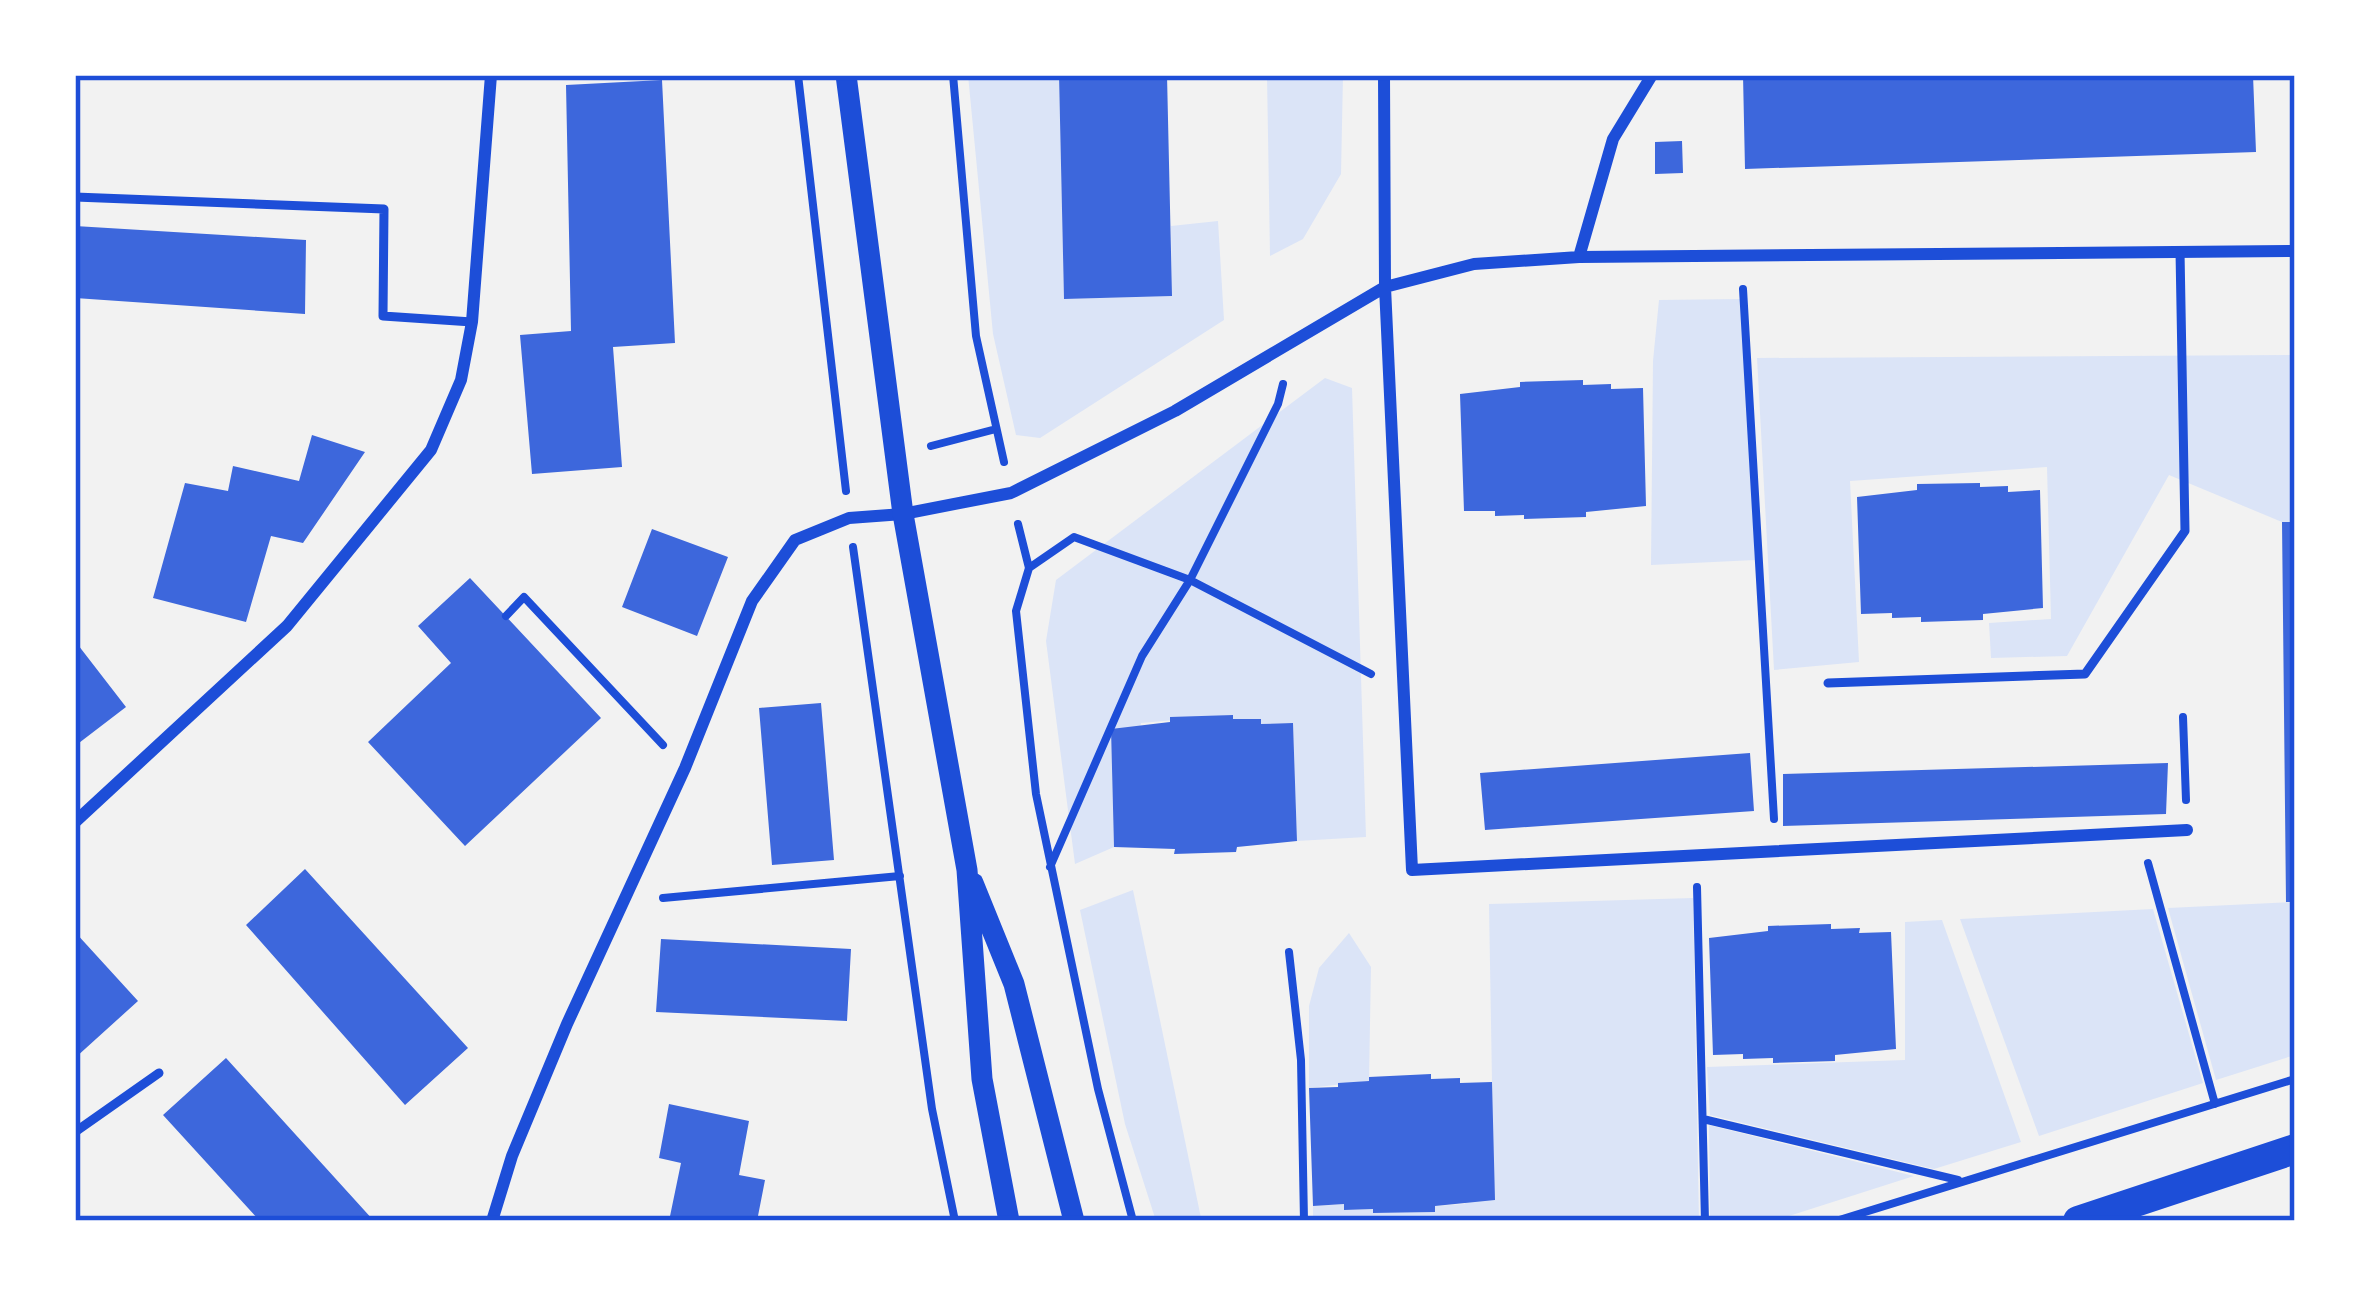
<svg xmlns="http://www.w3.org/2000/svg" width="2370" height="1296" viewBox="0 0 2370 1296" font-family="Ubuntu,sans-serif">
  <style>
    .green { fill: #dbe4f7 }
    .building { fill: #3d67dc }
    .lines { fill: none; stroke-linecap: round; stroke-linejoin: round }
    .path { stroke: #1d4ed8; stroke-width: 8 }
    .service { stroke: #1d4ed8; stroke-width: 9 }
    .minor { stroke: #1d4ed8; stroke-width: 12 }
    .tertiary { stroke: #1d4ed8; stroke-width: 21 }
    .primary { stroke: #1d4ed8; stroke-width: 30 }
    .neatline { fill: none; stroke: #1d4ed8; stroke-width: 4.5 }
  </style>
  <rect width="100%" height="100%" fill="#f2f2f2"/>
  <!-- green -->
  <path class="green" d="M968,75H1059L1064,299L1172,296L1171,226L1218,221L1224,320L1040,438L1016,435L993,334Z
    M1267,75H1343L1341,174L1303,239L1270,256Z
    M1741,299L1755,560L1651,565L1653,361L1659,300Z
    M2295,355V522H2282L2169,475L2067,656L1991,658L1989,623L2051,619L2047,467L1850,481L1859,662L1774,670L1757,358Z
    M1325,378L1352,388L1366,837L1297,841L1293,723L1261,724V719H1233L1232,715L1141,723L1140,728L1111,730L1114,847L1075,864L1046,641L1056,580Z
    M1133,890L1201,1218L1242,1221H1156L1125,1124L1080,910Z
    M1693,898L1699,1221H1313V1206L1344,1204V1210L1373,1209L1374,1213L1434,1212L1435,1206L1465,1204L1492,1082L1489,904Z
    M2295,902V1055L2216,1080L2168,908Z
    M2153,909L2203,1083L2039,1136L1960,919Z
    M1942,920L2021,1142L1934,1169L1710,1115L1707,1067L1905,1060V922Z
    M1349,933L1371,967L1369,1081L1309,1088V1006L1319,968Z
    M1709,1125L1914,1176L1773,1221H1710Z"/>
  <!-- building -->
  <path class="building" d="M1059,75H1167L1172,296L1064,299Z
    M1743,75H2253L2256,152L1745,169Z
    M662,80L675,343L613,347L622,467L532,474L520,335L571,331L566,85Z
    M1682,141L1683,173L1655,174V142Z
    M75,226L306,240L305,314L75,298Z
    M1583,380V385L1611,384V389L1643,388L1646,506L1586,512V517L1524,519V515L1495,516V511H1464L1460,394L1520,387V382Z
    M312,435L365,452L303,543L271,536L246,622L153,598L185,483L228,491L233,466L299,481Z
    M1980,483V487L2008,486V492L2040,490L2043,608L1983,614V620L1921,622V617L1892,618V613L1861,614L1857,497L1917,490V484Z
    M2282,522H2295V902H2286Z
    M652,529L728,557L697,636L622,607Z
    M470,578L601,718L465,846L368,742L451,663L418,626Z
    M75,641L126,707L75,746Z
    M821,703L834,860L772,865L759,708Z
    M1233,715V719H1261V724L1293,723L1297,841L1237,847L1236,852L1174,854L1175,849L1114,847L1111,729L1170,722V717Z
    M1750,753L1754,811L1485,830L1480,773Z
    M2168,763L2166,814L1783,826V774Z
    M305,869L468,1048L405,1105L246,925Z
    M1831,924V929L1860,928L1859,933L1891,932L1896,1049L1835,1055V1061L1773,1063V1058L1743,1059V1054L1713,1055L1709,938L1768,931V926Z
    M75,932L138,1001L75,1058Z
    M661,939L851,949L847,1021L656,1012Z
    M226,1058L374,1221H260L163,1115Z
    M1431,1074V1079L1460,1078V1083L1492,1082L1495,1200L1435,1206V1212L1373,1213V1209L1344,1210V1204L1313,1206L1309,1088L1338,1087V1083L1369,1081V1077Z
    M669,1104L749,1121L739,1175L765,1180L757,1221H669L681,1163L659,1158Z"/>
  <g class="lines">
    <!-- path -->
    <path class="path" d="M798,75L846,491
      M953,75L976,336L1004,462
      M1743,289L1774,819
      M931,446L996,429
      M1018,524L1029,568L1016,611L1036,794L1098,1089L1133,1221
      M853,547L932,1109L955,1221
      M1029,568L1074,537L1190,580L1371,674
      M506,616L524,597L663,745
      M2183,717L2186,800
      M2148,863L2215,1104
      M1050,867L1142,656L1190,580L1278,404L1283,384
      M1697,887L1705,1221
      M663,898L900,876
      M1289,952L1301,1060L1304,1221
      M1703,1119L1958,1180
      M1836,1221L2295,1079"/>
    <!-- service -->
    <path class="service" d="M75,197L384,209L383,316L472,322
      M1828,683L2085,674L2185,531L2180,251
      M75,1132L159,1073"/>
    <!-- minor -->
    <path class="minor" d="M1384,75L1385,287L1412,870L2187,830
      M1579,257L1613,139L1652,75
      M75,822L287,626L431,450L461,380L472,322L491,75
      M492,1221L512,1156L567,1024L685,768L752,601L795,540L849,518L903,514L1011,493L1175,411L1385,287L1474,264L1579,257L2295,251"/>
    <!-- tertiary -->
    <path class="tertiary" d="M846,75L903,514L967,870L982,1079L1009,1221
      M973,883L1014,984L1074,1221"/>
    <!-- primary -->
    <path class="primary" d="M2078,1221L2295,1149"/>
  </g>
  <!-- border -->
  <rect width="2370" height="1296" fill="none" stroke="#ffffff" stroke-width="156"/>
  <rect x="78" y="78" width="2214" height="1140" class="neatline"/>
</svg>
